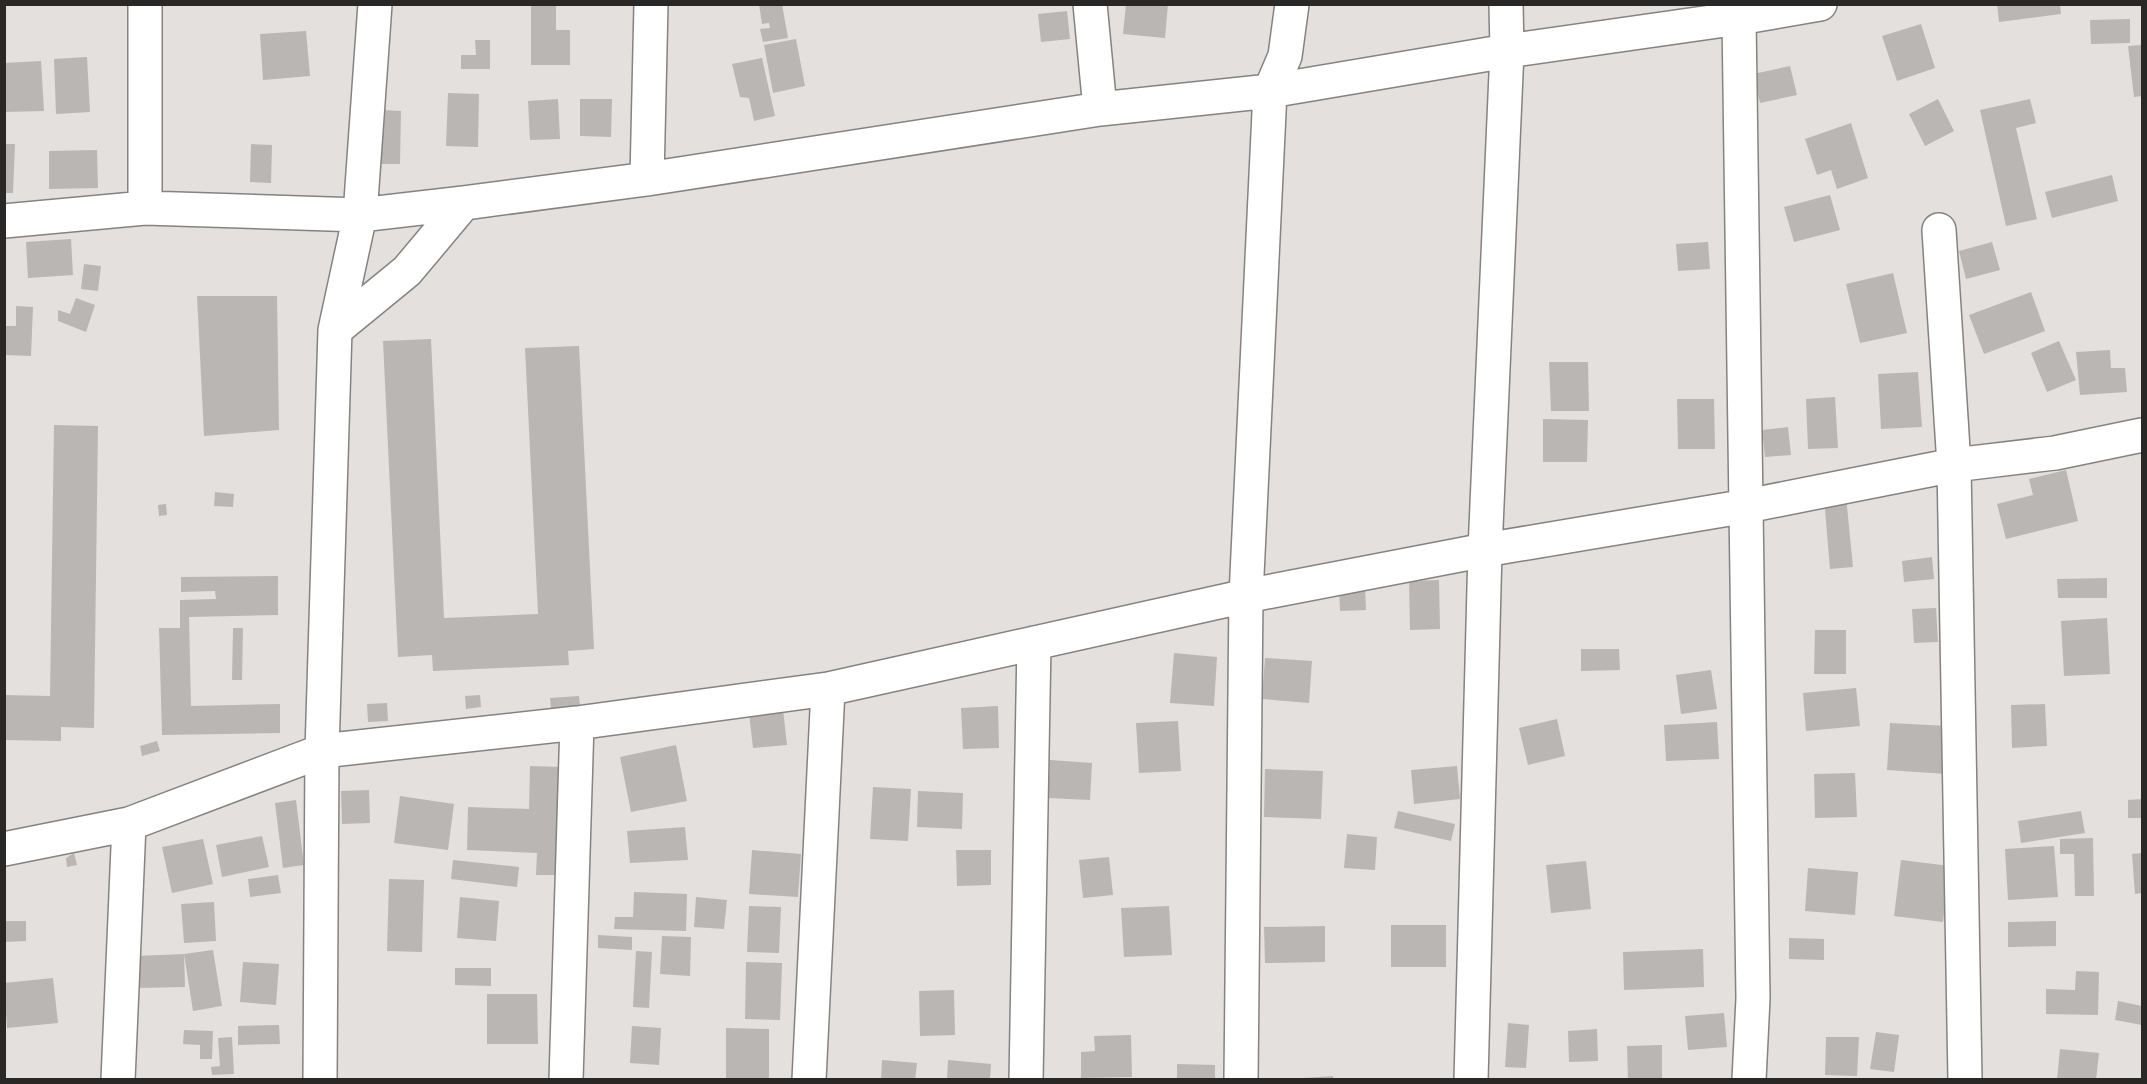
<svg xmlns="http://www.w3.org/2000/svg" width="2147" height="1084" viewBox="0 0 2147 1084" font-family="Signika,sans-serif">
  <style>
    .building { fill: #bab6b4 }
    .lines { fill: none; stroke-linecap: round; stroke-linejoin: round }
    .street-casing { stroke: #858380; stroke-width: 36 }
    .street { stroke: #fff; stroke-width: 33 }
  </style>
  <rect width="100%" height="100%" fill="#e3e0dd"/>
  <!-- building -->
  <path class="building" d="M531,4L556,5V30H570V65H531Z
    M759,4H782L788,38L763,42L760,29L770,28L769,23L762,24Z
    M1126,4H1168L1165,38L1123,34Z
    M1997,4H2060L2061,14L1999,22Z
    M1067,11L1070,39L1041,42L1038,14Z
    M2130,19V43L2091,44L2090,20Z
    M1921,24L1935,68L1897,81L1882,36Z
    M306,31L310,76L263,80L260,34Z
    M796,39L805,86L773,93L764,45Z
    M475,40H490V69H461V55H476Z
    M2142,45V96L2134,97L2128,46Z
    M87,57L90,112L56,114L54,59Z
    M762,58L775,116L754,121L749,98L740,97L732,64Z
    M41,61L44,111L4,112V63Z
    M1790,66L1797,95L1760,103L1753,74Z
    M448,93L479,94L478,147L446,146Z
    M558,99L560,139L530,140L528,101Z
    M580,99H612L611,137L580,136Z
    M1938,99L1954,131L1925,146L1909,114Z
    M2030,99L2036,123L2016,128L2037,219L2006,226L1980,110Z
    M382,110L401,111L400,164H381Z
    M1851,123L1868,178L1837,189L1831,170L1817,175L1805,139Z
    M4,144H15L13,193H4Z
    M251,144L272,145L271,183L250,182Z
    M97,150L98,188L49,189V151Z
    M2112,175L2118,201L2052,218L2045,192Z
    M1830,195L1840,230L1794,242L1784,207Z
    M71,239L73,275L28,278L26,242Z
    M1708,242L1710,269L1678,271L1676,244Z
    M1992,242L2000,270L1966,279L1959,251Z
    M84,264L101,266L98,291L81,289Z
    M1893,273L1907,333L1860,343L1846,284Z
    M2031,292L2045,331L1984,354L1969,315Z
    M197,296H277L279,430L204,436Z
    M76,298L95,305L86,332L58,321V310L70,314Z
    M16,306L33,307L31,356L4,355V326H16Z
    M431,339L444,618L538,614L525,348L579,346L594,649L568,651L569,665L433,671L432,655L398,657L383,341Z
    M2059,341L2076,380L2047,392L2031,353Z
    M2110,350L2111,368H2125L2127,392L2080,395L2076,352Z
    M1549,362H1588L1589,411H1551Z
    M1918,372L1922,427L1881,429L1878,374Z
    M1835,397L1838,448L1808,449L1806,399Z
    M1677,399H1714L1715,449H1678Z
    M1543,419L1588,420L1587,462H1543Z
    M54,425L98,426L94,728L61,727V741L4,740V695L50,696Z
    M1788,427L1791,455L1765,457L1762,430Z
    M2066,470L2078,521L2006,539L1997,504L2033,495L2029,479Z
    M215,492L234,494L233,507L214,506Z
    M1846,496L1853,567L1830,569L1824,498Z
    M166,504L167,515L159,516L158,505Z
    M1932,557L1934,579L1904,582L1902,561Z
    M278,576V615L189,617L191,706L280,704V733L162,735L159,628H180V600L216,599L215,591L181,592V577Z
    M2107,578V598H2058L2057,579Z
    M1439,580L1440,629L1410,630L1409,581Z
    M1365,585L1366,610L1340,611L1339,586Z
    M1936,608L1938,642L1914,643L1912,609Z
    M2107,618L2110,674L2064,676L2061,621Z
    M233,628H243L242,680H232Z
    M1815,630H1846V674H1814Z
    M1581,649H1619L1620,670L1581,671Z
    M1174,653L1217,657L1214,706L1170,703Z
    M1265,658L1312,661L1309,703L1262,699Z
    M1711,670L1717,709L1681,714L1676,675Z
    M1856,688L1860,726L1806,731L1803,693Z
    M480,695L481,707L466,709L465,696Z
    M579,696L580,706L551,708L550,698Z
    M387,703L388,721L368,722L367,704Z
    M2045,704L2047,746L2012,748L2011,705Z
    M998,706L999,748L963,749L961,708Z
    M783,709L787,745L753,748L749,713Z
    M1557,719L1565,756L1528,765L1519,728Z
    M1178,721L1181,771L1139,773L1136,723Z
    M1717,722L1719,759L1666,761L1664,725Z
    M1890,723L1948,726L1946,774L1887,770Z
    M157,741L160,751L142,756L140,746Z
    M676,745L687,801L631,812L620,757Z
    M1050,760L1092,763L1090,800L1048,798Z
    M530,766L560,767L557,875H536L537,853L467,850L468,807L529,809Z
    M1457,766L1460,799L1414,804L1411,770Z
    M1265,769L1323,771L1321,819L1264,817Z
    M1855,773L1857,817L1815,818L1814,774Z
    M873,787L911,789L908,841L870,839Z
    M369,790L370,823L342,824L341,791Z
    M918,791L963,793L962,829L917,827Z
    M400,796L454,804L448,850L394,843Z
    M2142,799V818H2128V800Z
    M296,800L304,865L283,868L275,803Z
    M1398,811L1455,824L1451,841L1394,828Z
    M2081,811L2085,833L2021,843L2018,821Z
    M685,827L688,860L630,863L627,831Z
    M1347,834L1377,837L1375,870L1344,868Z
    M262,836L269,867L222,877L216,845Z
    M2093,838L2094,896H2075L2074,854H2060V839Z
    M203,839L213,884L172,893L162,847Z
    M2054,846L2058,897L2008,900L2005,849Z
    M752,850L801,854L798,897L749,894Z
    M956,850H991V885L957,886Z
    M74,853L77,865L67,867L66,858Z
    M2142,853V893L2135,894L2132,854Z
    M1109,857L1113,895L1083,898L1079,860Z
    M453,860L519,867L517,887L451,879Z
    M1901,860L1950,866L1943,922L1894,916Z
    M1586,861L1591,909L1551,913L1546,865Z
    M1808,868L1858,872L1855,915L1805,911Z
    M278,875L281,893L250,897L248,879Z
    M389,879L424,880L422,952L387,951Z
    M634,892L687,894L686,931L614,929L615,917H633Z
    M460,897L499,901L496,941L457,938Z
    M696,897L727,900L724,929L694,927Z
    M214,902L216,941L184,943L181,904Z
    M749,906L781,907L779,953L747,952Z
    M1169,906L1172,955L1124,957L1121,908Z
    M4,921H26V941L4,942Z
    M2056,921V946L2008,947V922Z
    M1391,925H1446V967H1391Z
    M1325,926V962L1265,963L1264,927Z
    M598,935L632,937V950L598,948Z
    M662,936L691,937L690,976L660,974Z
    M1789,938L1824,939V960L1789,959Z
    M1703,949L1704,987L1624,990L1623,952Z
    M213,950L222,1006L193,1011L184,954L185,987L137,988L136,956L184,954Z
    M636,951L652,952L649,1008L633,1007Z
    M243,962L279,964L276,1005L240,1002Z
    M746,962L782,963L780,1020L745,1019Z
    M455,968H491V986L455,985Z
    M2076,971L2099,972L2098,1015L2046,1014V989L2075,990Z
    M53,978L58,1023L7,1028L4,983Z
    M954,990L955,1035L920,1036L919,991Z
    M487,994H537L538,1044H487Z
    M2118,1001L2142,1006V1025L2115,1020Z
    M1724,1013L1727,1047L1688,1050L1685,1016Z
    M1508,1023L1529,1025L1526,1068L1505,1067Z
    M279,1025L280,1044L238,1045V1026Z
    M632,1026L661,1028L659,1065L630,1063Z
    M726,1028L769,1029V1080H726Z
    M1597,1029L1598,1061L1569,1062L1568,1031Z
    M184,1030L213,1031L212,1059H200V1045L183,1044Z
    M1876,1032L1899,1035L1894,1072L1870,1069Z
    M1131,1035L1132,1077L1081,1078V1052L1095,1051L1094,1036Z
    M232,1037L234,1074L212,1075L211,1067L220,1066L218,1038Z
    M1826,1037H1859L1857,1076L1825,1075Z
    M1662,1045V1080H1628L1627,1046Z
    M2060,1049L2099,1053L2096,1080H2057Z
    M882,1060L917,1063L915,1080H881Z
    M948,1060L991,1064L990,1080H947Z
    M1177,1064L1215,1065V1080H1177Z
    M1333,1076V1080H1304V1078Z"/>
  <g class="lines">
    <!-- street casing -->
    <g class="street-casing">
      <path id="street" d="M1090,4L1100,109
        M1737,4L1739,18L1753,998L1749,1080
        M647,179L651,4
        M145,208V4
        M4,221L145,208L360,215L464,203L647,179L1100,109L1270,91L1507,51L1739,18L1820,4
        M1939,230L1954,465L1965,1080
        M335,330L407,271L464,203
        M4,849L129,824L322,751L577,723L828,689L1246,596L1485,550L1747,506L1954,465L2055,453L2142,435
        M118,1080L129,824
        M320,1080L322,751L335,330L360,215L375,4
        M566,1080L577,723
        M809,1080L828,689
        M1026,1080L1034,643
        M1241,1080L1246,596L1270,91L1285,56L1292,4
        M1471,1080L1485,550L1507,51L1506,4"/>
    </g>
    <!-- street -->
    <use href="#street" class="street"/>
  </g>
  <!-- border -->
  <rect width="2147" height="1084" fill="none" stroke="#292827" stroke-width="12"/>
</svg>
